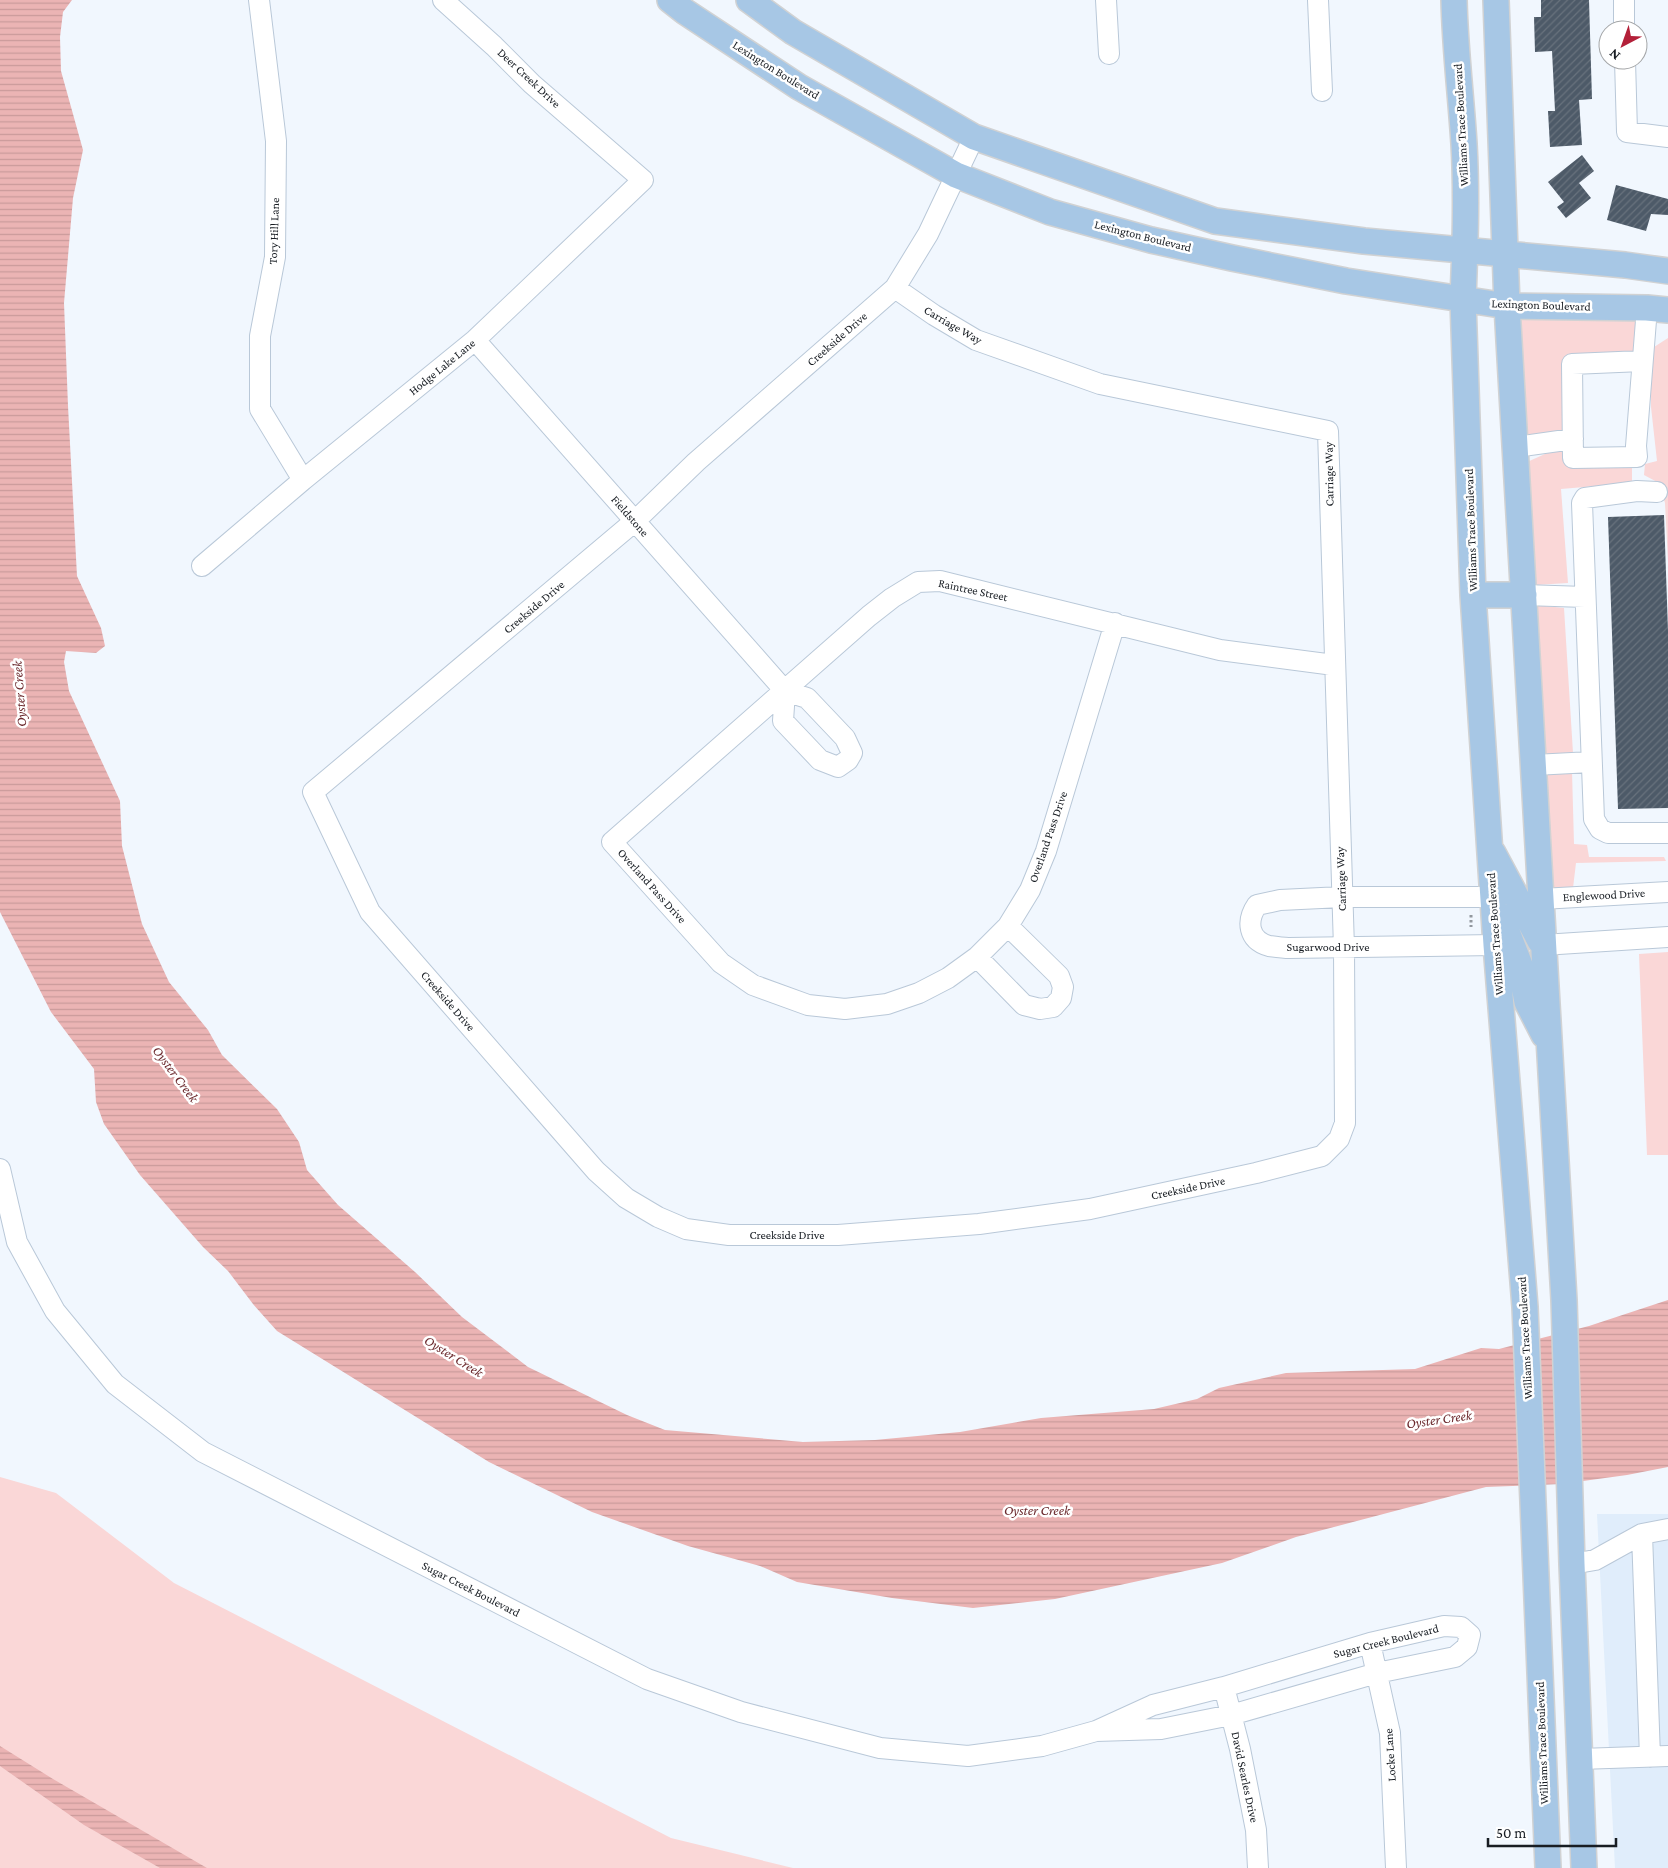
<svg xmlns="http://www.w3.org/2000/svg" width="1668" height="1868" viewBox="0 0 1668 1868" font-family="'Crimson Pro',serif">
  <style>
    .built { fill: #e0edfb }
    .green { fill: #fad7d7 }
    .water { fill: url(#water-rules) }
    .building { fill: url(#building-hatch) }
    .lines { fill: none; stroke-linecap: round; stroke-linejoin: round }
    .minor-casing { stroke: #b9c8d8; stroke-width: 22 }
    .major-casing { stroke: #d1d2d3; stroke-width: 28 }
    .path { stroke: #92989e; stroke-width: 3; stroke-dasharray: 2.5 2.5; stroke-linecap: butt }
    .minor { stroke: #fff; stroke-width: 20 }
    .major { stroke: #a7c7e5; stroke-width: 25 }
    .labels { text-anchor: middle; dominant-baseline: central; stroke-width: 5; stroke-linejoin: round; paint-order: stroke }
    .street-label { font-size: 12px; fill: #181d23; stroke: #fff }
    .water-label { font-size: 14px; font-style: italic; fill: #6c2a2e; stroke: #fff }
  </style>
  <defs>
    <pattern id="water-rules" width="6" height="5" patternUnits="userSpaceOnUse" patternTransform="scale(1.25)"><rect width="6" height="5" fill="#ebb4b4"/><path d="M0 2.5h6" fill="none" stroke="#c99a9a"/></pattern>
    <pattern id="building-hatch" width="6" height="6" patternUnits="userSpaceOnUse" patternTransform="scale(1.25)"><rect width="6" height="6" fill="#4d5a68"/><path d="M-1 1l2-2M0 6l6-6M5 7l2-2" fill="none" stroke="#68727d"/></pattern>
  </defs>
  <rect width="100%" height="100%" fill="#f1f7fe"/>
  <!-- built -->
  <path class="built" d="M1597,1514H1668V1868H1615Z"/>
  <!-- green -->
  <path class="green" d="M1512,311L1642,314L1637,356L1567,357V434L1520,441Z
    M1668,338V562L1665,503L1659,483L1644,475L1645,464L1657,461L1651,407V349Z
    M1556,449L1565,450L1632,464V483L1561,489L1568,583L1535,585L1525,463Z
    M1536,605L1564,608L1573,753L1546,755Z
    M1539,771H1572L1574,844L1587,845L1589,857H1664L1666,861L1576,863L1573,888H1549Z
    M1668,952V1155H1647L1639,954Z
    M0,1477L56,1493L174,1583L671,1838L793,1868H0Z"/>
  <!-- water -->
  <path class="water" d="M0,0H72L63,12L60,37L61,71L83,150L73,198L64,303L68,406L77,576L101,628L105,646L96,653L66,651L64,662L69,691L120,801L122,846L142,924L169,982L208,1030L222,1055L277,1109L299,1142L307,1170L338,1205L415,1272L462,1317L528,1367L627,1415L665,1430L803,1442L875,1440L960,1432L1041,1418L1154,1409L1197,1399L1219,1388L1286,1373L1415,1369L1481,1348L1499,1349L1589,1326L1668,1300V1467L1627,1475L1561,1484L1486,1487L1296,1537L1222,1563L1055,1599L973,1608L892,1598L797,1582L760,1566L688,1546L592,1512L489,1462L277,1331L253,1304L228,1271L203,1247L140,1175L104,1124L96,1102L94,1069L51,1012L0,912Z
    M0,1746L53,1779L207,1868H160L84,1825L0,1766Z"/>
  <!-- building -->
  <path class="building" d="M1541,0H1589L1592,99L1579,100L1582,145L1550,147L1548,111H1555L1552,51L1535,52L1534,17H1541Z
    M1582,155L1594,171L1579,183L1591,198L1566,218L1557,207L1564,202L1548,182Z
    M1616,185L1668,199V215L1651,214L1646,231L1607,220Z
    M1664,515L1668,631V808L1618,809L1608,517Z"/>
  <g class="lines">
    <!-- minor casing -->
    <g class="minor-casing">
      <path id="minor" d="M259,0L276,141L275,257L260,336V409L303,480
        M1106,0L1109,54
        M1318,0L1322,91
        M1624,0V30
        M1625,60L1627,132L1668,137
        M895,288L934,315L976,340L1100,384L1328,431L1344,948L1345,1123L1339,1139L1322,1156L1256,1173L1090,1209L979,1224L838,1235H729L686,1229L658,1217L626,1198L596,1171L370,912L313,792L635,521L696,462L895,288L928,234L974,137
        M475,340L785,691L807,698L845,738L852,753L848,760L838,767L820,760L783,721L785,691
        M1642,361L1572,364L1573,458L1637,457L1636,446L1647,308
        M1516,447L1573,439
        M1657,492L1637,491L1585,498L1582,503L1594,819L1600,829L1608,833H1668
        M202,566L303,480L475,340L643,180L532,84L494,46L443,0
        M1524,595L1585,597
        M1115,623L1046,851L1030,890L1008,926L977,957L948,978L919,993L887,1004L845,1009L808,1005L753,985L721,963L612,842L869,616L892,598L918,582L940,581L1220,650L1334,665
        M1534,765L1591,762
        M1493,897H1342L1280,900L1257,905C1246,921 1248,940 1269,946C1276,947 1283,948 1289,948L1496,945
        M1541,899L1668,892
        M1543,945L1668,937
        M977,957L1024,1005L1040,1009L1053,1007L1061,998L1063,987L1059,976L1008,926
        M0,1169L17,1242L55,1311L115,1384L203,1452L647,1679L741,1712L880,1748L968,1756L1042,1746L1096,1731L1153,1705L1224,1687L1370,1643L1444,1626L1461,1627L1470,1635L1467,1647L1455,1657L1377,1673L1231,1715L1161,1729L1096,1731
        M1642,1534L1650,1757
        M1572,1564L1595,1560L1642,1534L1668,1529
        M1370,1643L1390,1733L1396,1868
        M1224,1687L1240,1749L1256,1830L1258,1868
        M1580,1759L1668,1756"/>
    </g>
    <!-- major casing -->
    <g class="major-casing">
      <path id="major" d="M670,0L684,11L799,87L956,175L1050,212L1151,240L1232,258L1346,281L1507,306L1647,308L1668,310
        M749,0L793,32L974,137L1215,221L1364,241L1625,265L1668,271
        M1454,0C1455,48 1461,96 1464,144C1467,196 1465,248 1463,300L1473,595L1496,945L1525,1307L1548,1868
        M1496,0L1507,306L1564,1300L1572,1564L1584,1868
        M1473,595H1524
        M1493,853L1540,941
        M1501,916L1520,965L1527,1002L1544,1035"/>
    </g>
    <!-- path -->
    <path class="path" d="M1471,915V927"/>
    <!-- minor -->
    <use href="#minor" class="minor"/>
    <!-- major -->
    <use href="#major" class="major"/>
  </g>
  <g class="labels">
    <!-- street labels -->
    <g class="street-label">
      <text transform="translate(776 70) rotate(32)">Lexington Boulevard</text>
      <text transform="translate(529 78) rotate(43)">Deer Creek Drive</text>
      <text transform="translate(1461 125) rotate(-93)">Williams Trace Boulevard</text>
      <text transform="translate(274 231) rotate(-88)">Tory Hill Lane</text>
      <text transform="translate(1143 236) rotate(14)">Lexington Boulevard</text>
      <text transform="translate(1541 305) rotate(2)">Lexington Boulevard</text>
      <text transform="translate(953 325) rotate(30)">Carriage Way</text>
      <text transform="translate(837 339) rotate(-41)">Creekside Drive</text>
      <text transform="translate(442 367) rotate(-39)">Hodge Lake Lane</text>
      <text transform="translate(1329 474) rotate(-91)">Carriage Way</text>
      <text transform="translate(630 516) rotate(49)">Fieldstone</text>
      <text transform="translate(1471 530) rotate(-92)">Williams Trace Boulevard</text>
      <text transform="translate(973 590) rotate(12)">Raintree Street</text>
      <text transform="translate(534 607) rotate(-40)">Creekside Drive</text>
      <text transform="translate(1048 837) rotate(-71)">Overland Pass Drive</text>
      <text transform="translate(1341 879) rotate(-92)">Carriage Way</text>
      <text transform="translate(652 886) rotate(48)">Overland Pass Drive</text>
      <text transform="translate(1604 895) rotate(-3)">Englewood Drive</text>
      <text transform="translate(1495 934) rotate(-94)">Williams Trace Boulevard</text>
      <text x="1328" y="947">Sugarwood Drive</text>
      <text transform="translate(448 1001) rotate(49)">Creekside Drive</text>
      <text transform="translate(1188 1188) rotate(-12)">Creekside Drive</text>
      <text x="787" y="1235">Creekside Drive</text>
      <text transform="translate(1525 1338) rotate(-93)">Williams Trace Boulevard</text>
      <text transform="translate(471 1589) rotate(27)">Sugar Creek Boulevard</text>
      <text transform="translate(1386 1641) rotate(-14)">Sugar Creek Boulevard</text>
      <text transform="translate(1542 1743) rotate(-92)">Williams Trace Boulevard</text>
      <text transform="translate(1390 1755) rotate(-94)">Locke Lane</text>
      <text transform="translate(1245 1777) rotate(78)">David Searles Drive</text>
    </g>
    <!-- water labels -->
    <g class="water-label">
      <text transform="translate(19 694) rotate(-94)">Oyster Creek</text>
      <text transform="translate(176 1074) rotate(53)">Oyster Creek</text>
      <text transform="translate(454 1356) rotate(32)">Oyster Creek</text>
      <text transform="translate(1439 1419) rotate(-8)">Oyster Creek</text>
      <text x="1037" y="1510">Oyster Creek</text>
    </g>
  </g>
  <!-- north arrow -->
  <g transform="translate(1623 45) rotate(221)"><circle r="24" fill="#ffffff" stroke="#a3a5a7"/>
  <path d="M0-4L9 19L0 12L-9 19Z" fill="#b32039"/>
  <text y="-8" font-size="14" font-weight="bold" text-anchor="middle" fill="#181d23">N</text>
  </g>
  <!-- scale -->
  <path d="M1488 1838v8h128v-8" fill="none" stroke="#181d23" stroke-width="2.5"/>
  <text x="1496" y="1838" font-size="15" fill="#181d23" stroke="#ffffff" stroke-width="4" paint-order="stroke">50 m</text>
</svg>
